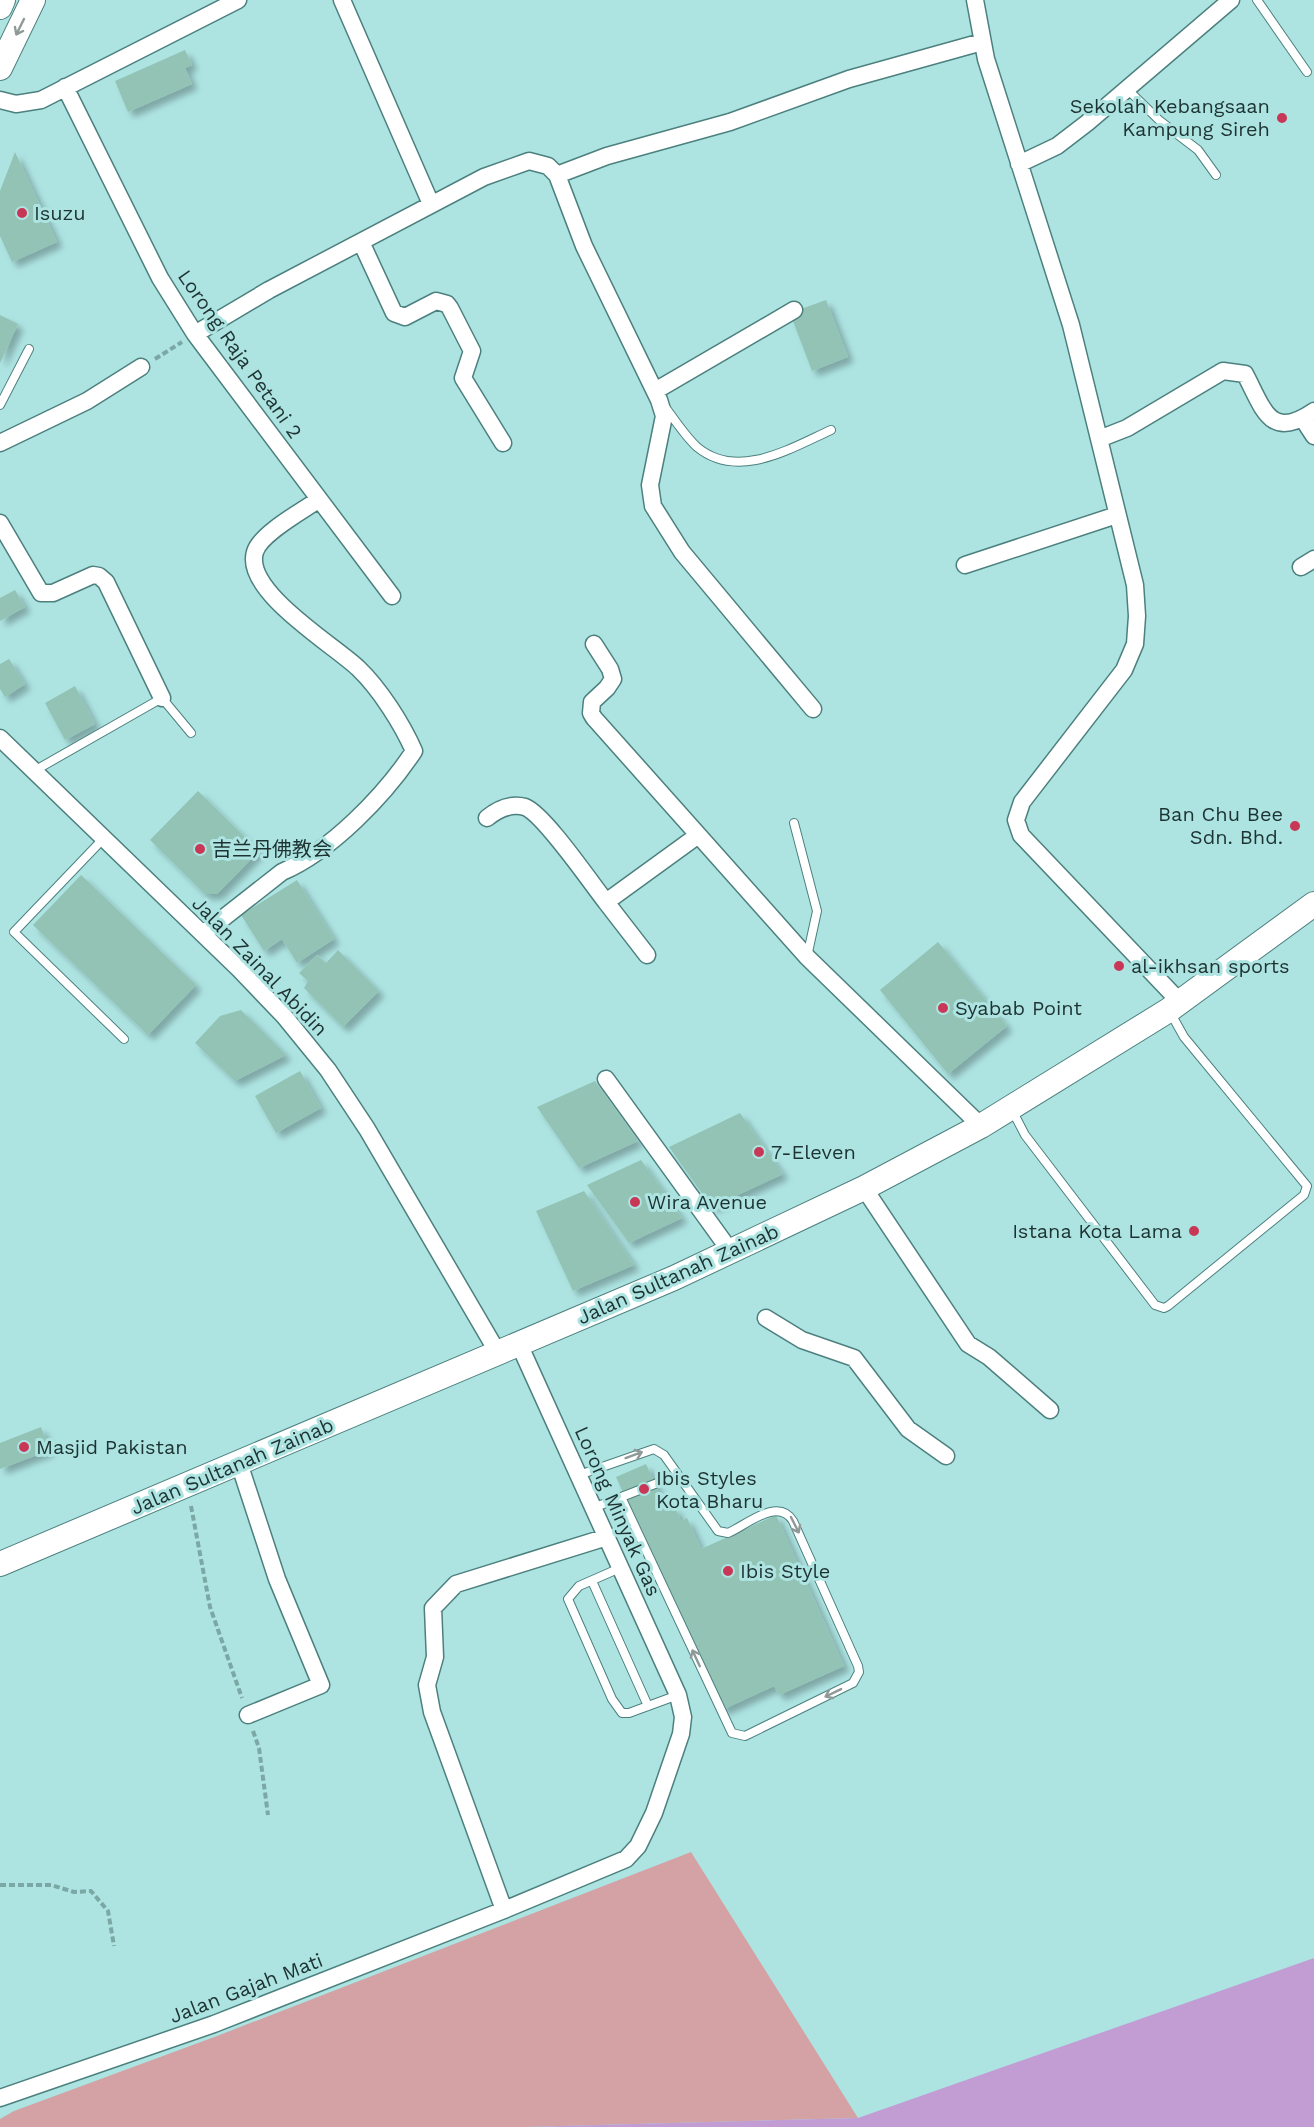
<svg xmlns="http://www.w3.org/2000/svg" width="1314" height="2127" viewBox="0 0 1314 2127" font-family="'Work Sans','Noto Sans SC',sans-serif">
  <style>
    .green { fill: #d4a1a5 }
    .water { fill: #c19dd4 }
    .building { fill: #92c3b4; filter: url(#shadow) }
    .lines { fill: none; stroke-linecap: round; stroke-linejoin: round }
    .service-casing { stroke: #4c807e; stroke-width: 10 }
    .minor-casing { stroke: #4c807e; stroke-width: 19 }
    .secondary-casing { stroke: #4c807e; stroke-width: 26 }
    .path { stroke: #7ba7a5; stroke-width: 4; stroke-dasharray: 6 3; stroke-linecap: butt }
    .service { stroke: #fff; stroke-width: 8 }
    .minor { stroke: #fff; stroke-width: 16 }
    .secondary { stroke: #fff; stroke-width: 24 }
    .oneway { stroke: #8e9998 }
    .poi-dot { fill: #c83856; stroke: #ade4e2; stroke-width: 2 }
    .labels { text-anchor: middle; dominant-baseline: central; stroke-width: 6; stroke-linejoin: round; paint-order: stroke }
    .poi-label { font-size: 20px; fill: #1d3332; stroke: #ade4e2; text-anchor: start }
    .street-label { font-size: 20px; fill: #1d3332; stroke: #ade4e2 }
  </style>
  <defs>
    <filter id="shadow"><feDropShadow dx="5.5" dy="5.5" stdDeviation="3" flood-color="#0004"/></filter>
  </defs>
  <rect width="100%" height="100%" fill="#ade4e2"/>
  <!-- green -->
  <path class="green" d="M691,1852L858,2118L524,2127H0V2119L14,2111L217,2036Z"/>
  <!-- water -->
  <path class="water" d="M1314,1958V2127H524L858,2118Z"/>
  <!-- building -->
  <path class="building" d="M185,50L192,65L185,68L192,84L128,112L115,81Z
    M15,152L57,242L12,262L0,236V191Z
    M826,300L848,357L812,371L790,313Z
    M0,315L18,324L0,363Z
    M15,590L25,607L0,621V598Z
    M9,659L25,684L5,697L0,689V664Z
    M75,686L95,724L65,740L45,703Z
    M198,791L259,851L217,894H205L150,840Z
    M81,875L196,985L148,1035L33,925Z
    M297,880L334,939L297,963L282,939L264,951L241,915Z
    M938,942L1007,1026L948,1074L880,990Z
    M338,950L379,991L343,1027L304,988L308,981L299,973L317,955L326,963Z
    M241,1010L286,1055L235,1081L195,1043L220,1016Z
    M300,1071L321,1108L276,1133L255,1096Z
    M595,1081L638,1141L579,1168L537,1107Z
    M740,1113L783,1174L712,1207L669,1147Z
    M641,1160L682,1218L629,1243L587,1185Z
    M584,1191L634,1265L573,1291L536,1211Z
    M41,1427L50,1450L0,1469V1443Z
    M646,1464L667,1510L675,1507L681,1521L687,1518L701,1549L776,1515L844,1666L779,1695L774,1686L722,1710L616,1477Z"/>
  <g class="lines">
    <!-- service casing -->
    <g class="service-casing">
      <path id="service" d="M1257,0L1307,72
        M1127,89L1160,121L1198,150L1216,175
        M0,405L29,349
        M665,407C675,420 685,436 697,447C738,481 791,448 831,430
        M34,771L162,698L191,733
        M794,823L817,911L807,957
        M104,838L14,932L124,1039
        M1011,1108L1025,1135L1155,1305L1164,1308L1168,1306L1304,1195L1307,1186L1184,1037L1170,1012
        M579,1475L654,1449L664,1455L718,1531L728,1533C745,1526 778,1496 793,1521L858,1666L859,1672L853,1683L745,1736L732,1733L621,1497
        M593,1508L678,1475
        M620,1568L579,1586L568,1599L612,1699L622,1713H629L678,1695
        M592,1581L648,1706"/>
    </g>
    <!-- minor casing -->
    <g class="minor-casing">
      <path id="minor" d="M342,0L431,204
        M975,0L986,59L1071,325L1135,585L1137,616L1135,644L1124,670L1022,802L1016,820L1021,835L1180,1002
        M65,87L160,278L195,334L392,596
        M0,100L16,104L41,100L238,0
        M1019,164L1057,146L1087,123L1231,0
        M557,175L607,156L730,122L849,79L982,42
        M362,244L394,313L405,317L436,301L447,304L450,308L472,351L463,378L503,443
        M195,334L269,290L484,177L529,161L548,166L557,175L584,246L659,400L664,416L650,485L653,506L682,552L813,709
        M655,391L794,310
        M1303,419L1314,436
        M1099,439L1127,428L1223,371L1245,374C1264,410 1270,441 1314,411
        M0,443L87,401L141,367
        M0,523L41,593H53L93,575L99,576L106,582L162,698
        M965,565L1117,515
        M1301,567L1314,559
        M594,644L610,669L613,679L607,688L592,702L591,713L594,718L807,957L981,1126
        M0,738L239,969L284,1016L328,1070L367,1129L498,1353
        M487,818C498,809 510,803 525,807C544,814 591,883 606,902L697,836
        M606,902L647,955
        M203,934L282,872C331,851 385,795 414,751C402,724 380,689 358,668C334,645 243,591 255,552C260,534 302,511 318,500
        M606,1079L731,1252
        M864,1188L968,1344L989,1357L1050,1410
        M766,1318L802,1340L854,1358L908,1429L946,1456
        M239,1463L277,1579L321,1685L248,1715
        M504,1910L432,1712L427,1685L435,1657L433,1608L456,1584L607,1537
        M0,2098L214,2024L504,1910L626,1859L638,1846L654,1813L681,1734L683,1717L678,1695L519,1344"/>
    </g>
    <!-- secondary casing -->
    <g class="secondary-casing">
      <path id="secondary" d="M0,7L3,0
        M0,68L33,0
        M0,1564L674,1278L864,1188L981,1126L1169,1010L1314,904"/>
    </g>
    <!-- path -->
    <path class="path" d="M155,359L182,342
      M191,1506L210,1607L242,1698
      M253,1731L259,1748L268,1815
      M0,1885H51L74,1892L91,1891L108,1911L114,1946"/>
    <!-- service -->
    <use href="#service" class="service"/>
    <!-- minor -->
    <use href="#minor" class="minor"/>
    <!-- secondary -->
    <use href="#secondary" class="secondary"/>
  </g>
  <!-- one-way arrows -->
  <defs><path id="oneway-shaft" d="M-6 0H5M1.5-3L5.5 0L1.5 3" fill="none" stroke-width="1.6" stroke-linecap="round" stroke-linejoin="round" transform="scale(1.5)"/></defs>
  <g class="oneway">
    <use href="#oneway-shaft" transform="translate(20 27) rotate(116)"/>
    <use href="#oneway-shaft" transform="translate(634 1455) rotate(-20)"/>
    <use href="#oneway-shaft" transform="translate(795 1525) rotate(63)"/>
    <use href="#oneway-shaft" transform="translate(696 1658) rotate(-115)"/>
    <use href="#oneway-shaft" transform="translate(833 1693) rotate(154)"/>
  </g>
  <!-- markers -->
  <g class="poi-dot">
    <circle cx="1282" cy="118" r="6"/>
    <circle cx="22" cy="213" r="6"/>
    <circle cx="1295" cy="826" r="6"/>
    <circle cx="200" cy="849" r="6"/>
    <circle cx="1119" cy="966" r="6"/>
    <circle cx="943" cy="1008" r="6"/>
    <circle cx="759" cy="1152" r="6"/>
    <circle cx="635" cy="1202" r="6"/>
    <circle cx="1194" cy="1231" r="6"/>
    <circle cx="24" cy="1447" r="6"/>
    <circle cx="644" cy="1489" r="6"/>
    <circle cx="728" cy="1571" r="6"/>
  </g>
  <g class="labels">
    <!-- poi labels -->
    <g class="poi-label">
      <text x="1270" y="106" text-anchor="end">Sekolah Kebangsaan<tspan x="1270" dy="23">Kampung Sireh</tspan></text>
      <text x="34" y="213">Isuzu</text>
      <text x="1283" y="814" text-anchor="end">Ban Chu Bee<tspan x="1283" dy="23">Sdn. Bhd.</tspan></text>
      <text x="212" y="849">吉兰丹佛教会</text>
      <text x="1131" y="966">al-ikhsan sports</text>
      <text x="955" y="1008">Syabab Point</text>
      <text x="771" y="1152">7-Eleven</text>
      <text x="647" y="1202">Wira Avenue</text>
      <text x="1182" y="1231" text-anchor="end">Istana Kota Lama</text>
      <text x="36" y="1447">Masjid Pakistan</text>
      <text x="656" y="1478">Ibis Styles<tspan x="656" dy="23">Kota Bharu</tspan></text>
      <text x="740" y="1571">Ibis Style</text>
    </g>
    <!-- street labels -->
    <g class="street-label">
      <text transform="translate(240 354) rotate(55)">Lorong Raja Petani 2</text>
      <text transform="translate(260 966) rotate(46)">Jalan Zainal Abidin</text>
      <text transform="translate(678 1274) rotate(-24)">Jalan Sultanah Zainab</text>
      <text transform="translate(232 1466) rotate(-23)">Jalan Sultanah Zainab</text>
      <text transform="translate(618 1511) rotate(66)">Lorong Minyak Gas</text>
      <text transform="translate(246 1988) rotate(-21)">Jalan Gajah Mati</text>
    </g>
  </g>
</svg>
